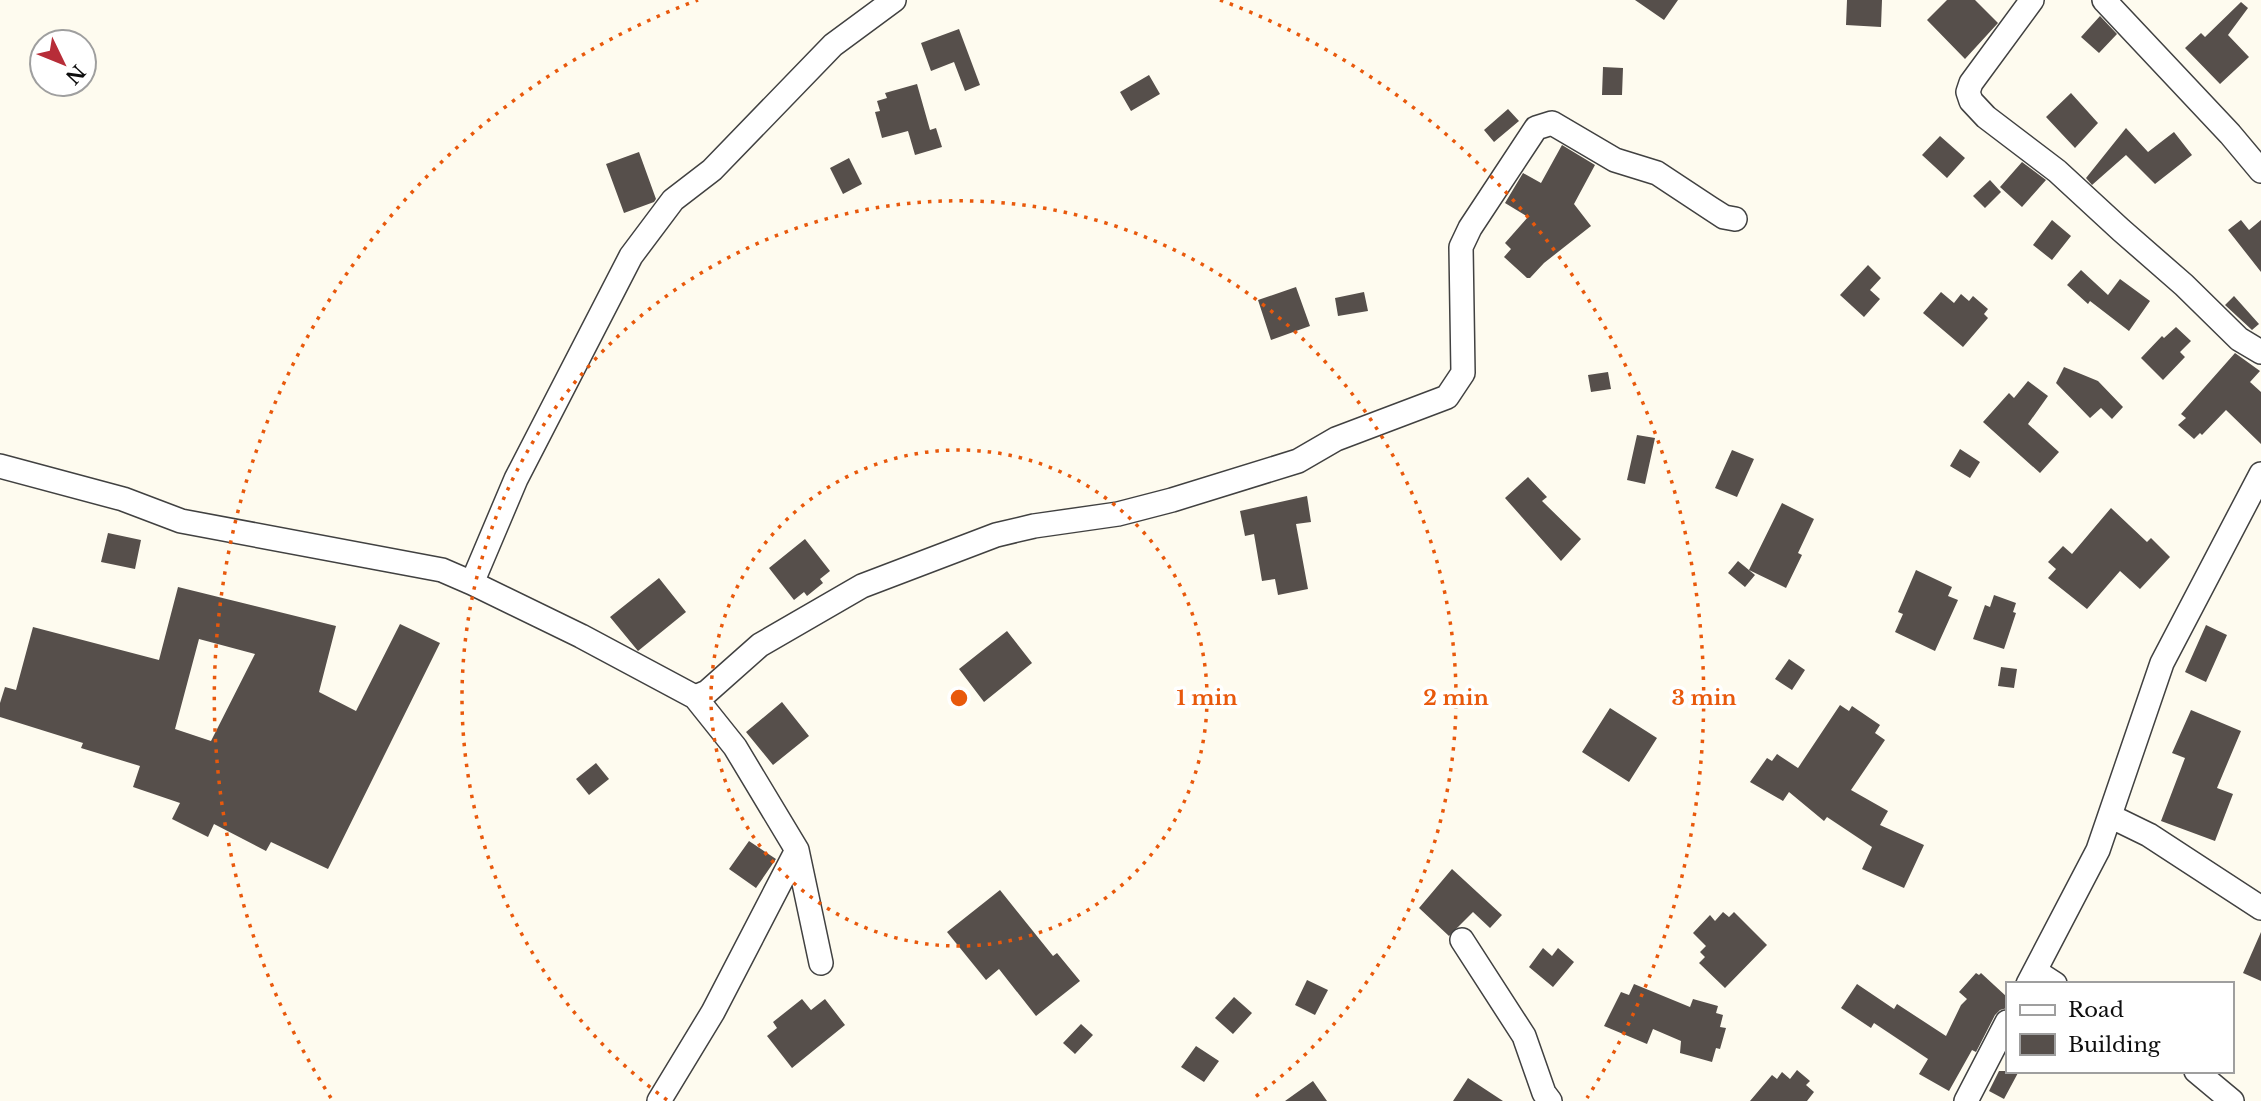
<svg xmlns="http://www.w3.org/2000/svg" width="2261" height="1101" viewBox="0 0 2261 1101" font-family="'Libre Baskerville',serif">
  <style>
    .building { fill: #564f4b; fill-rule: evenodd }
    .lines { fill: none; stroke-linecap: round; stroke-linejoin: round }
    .street-casing { stroke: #414141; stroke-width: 26 }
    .street { stroke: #fff; stroke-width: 23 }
    .ring { fill: none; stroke: #e8590c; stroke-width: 3.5; stroke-dasharray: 3.5 7 }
    .centre { fill: #e8590c; stroke: #fff; stroke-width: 3.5 }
    .ring-label { font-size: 21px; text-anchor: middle; font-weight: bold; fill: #e8590c; stroke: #fff; stroke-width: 7; stroke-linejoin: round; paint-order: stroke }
  </style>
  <rect width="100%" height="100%" fill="#fefbef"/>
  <!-- building -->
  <path class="building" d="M1635,0H1678L1664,20Z
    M1847,0H1882L1881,27L1846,25Z
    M1947,0H1975L1998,23L1965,59L1927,20Z
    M2241,2L2248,8L2228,35L2249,57L2220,84L2185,48L2201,33L2205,37Z
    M2100,16L2117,34L2099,53L2081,37Z
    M959,29L980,85L965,91L954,62L931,71L921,43Z
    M1603,67L1623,68L1622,95H1602Z
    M1149,75L1160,94L1131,111L1120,92Z
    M917,84L930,130L936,128L942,147L915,155L908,131L882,138L875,112L880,111L877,101L887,98L885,93Z
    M2071,93L2098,123L2075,148L2046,117Z
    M1508,109L1519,121L1494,142L1484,130Z
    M2126,128L2148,152L2174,132L2192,155L2155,184L2126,155L2092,185L2086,178Z
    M1940,136L1965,158L1947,178L1922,155Z
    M1562,145L1595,165L1574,204L1591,226L1544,263L1530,278H1527L1504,257L1511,249L1505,243L1528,217L1505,203L1523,173L1541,183Z
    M639,152L656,199L654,202L624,213L606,164Z
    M849,158L862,184L843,194L830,168Z
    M2022,162L2046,180L2022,207L2000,187Z
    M1990,180L2001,192L1985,208L1973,196Z
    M2052,220L2071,236L2052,260L2033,245Z
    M2241,220L2249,230L2261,220V272L2228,230Z
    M1868,265L1881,278L1870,290L1880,299L1864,317L1840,295Z
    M2081,270L2108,295L2120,279L2150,301L2129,331L2090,301L2088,304L2067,285Z
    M1296,287L1310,326L1271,340L1258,300Z
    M1364,292L1368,311L1338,316L1335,298Z
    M1941,292L1954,303L1961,294L1969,301L1973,296L1988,309L1984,314L1988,318L1963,347L1923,313Z
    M2234,296L2259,324L2252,330L2225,305Z
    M2176,327L2191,341L2180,352L2185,357L2163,380L2141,358L2162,336L2164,338Z
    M2235,353L2260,371L2250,382L2261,392V444L2226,410L2202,435L2200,433L2194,439L2178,425L2186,418L2181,414Z
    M2064,367L2098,381L2123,407L2112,419L2101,408L2090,418L2056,383Z
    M1608,372L1611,389L1591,392L1588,375Z
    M2028,381L2048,396L2028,424L2059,452L2040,473L1983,422L2009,393L2014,398Z
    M1637,435L1655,438L1645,484L1627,480Z
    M1960,449L1980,462L1970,478L1950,466Z
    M1732,450L1754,459L1737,497L1715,488Z
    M1528,477L1547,497L1542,501L1581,539L1561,561L1505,498Z
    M1307,496L1311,522L1296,524L1308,589L1278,595L1275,579L1262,581L1254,534L1245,536L1240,511Z
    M1782,503L1814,519L1798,553L1802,555L1786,588L1749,570Z
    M2111,508L2147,542L2151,538L2170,557L2140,589L2120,571L2087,609L2048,578L2056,569L2048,562L2063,546L2072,554Z
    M108,533L141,540L135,569L101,562Z
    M805,539L830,571L820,579L823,583L807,596L804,592L794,600L769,568Z
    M1738,561L1755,575L1745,587L1728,573Z
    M1916,570L1952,587L1948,596L1958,600L1935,651L1895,632L1903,614L1898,612Z
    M659,578L686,612L638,651L610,617Z
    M178,587L336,626L319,692L356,711L400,624L440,643L328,869L271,842L266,851L214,824L208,837L172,819L180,803L133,787L140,766L81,748L83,743L0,717V703L5,687L16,690L33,627L159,660ZM199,639L255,654L211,741L175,729Z
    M1994,595L2016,603L2013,612L2016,613L2004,649L1973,639L1985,605L1990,607Z
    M2206,625L2227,635L2206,682L2185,672Z
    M1007,631L1032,663L984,702L959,669Z
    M1789,659L1805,670L1792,690L1775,679Z
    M2001,667L2017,669L2014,688L1998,686Z
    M782,702L809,736L773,765L746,732Z
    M1840,705L1849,711L1852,706L1880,725L1875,733L1885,740L1851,790L1888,811L1880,825L1924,845L1904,888L1862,869L1872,847L1827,817L1824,821L1789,792L1783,801L1750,782L1767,758L1772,761L1777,754L1798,768Z
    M1610,708L1657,738L1629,782L1582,752Z
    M2191,710L2241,731L2217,788L2233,794L2215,841L2161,821L2185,758L2172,753Z
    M596,763L609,779L589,795L576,779Z
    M749,841L776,859L756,888L729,869Z
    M1452,869L1502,915L1490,928L1473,912L1449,936L1419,908Z
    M1000,890L1053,956L1057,953L1080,981L1036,1016L999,969L986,980L947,932Z
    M1723,912L1729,917L1734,912L1767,945L1725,988L1699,963L1705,957L1700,952L1706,946L1693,933L1710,915L1715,921Z
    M2261,932V981L2243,973Z
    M1543,948L1552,956L1558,948L1574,962L1553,987L1529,967Z
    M1976,973L1979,975L1981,973L2007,997V1008L2000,1010L1995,1015L1976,1052L1972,1050L1949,1091L1919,1074L1928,1059L1874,1023L1871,1028L1841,1008L1857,984L1894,1009L1897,1004L1946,1036L1961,1005L1967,999L1959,992Z
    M1307,980L1328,990L1315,1015L1295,1005Z
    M1634,984L1690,1007L1693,999L1718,1006L1716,1013L1723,1015L1720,1027L1726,1028L1720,1049L1716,1048L1712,1062L1680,1053L1681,1041L1653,1029L1647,1044L1604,1026L1621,992L1629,995Z
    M1234,997L1252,1013L1233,1034L1215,1018Z
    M802,999L811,1010L825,999L845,1025L792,1068L767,1036L777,1028L773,1022Z
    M1081,1024L1093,1035L1075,1054L1063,1043Z
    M1196,1046L1219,1061L1204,1082L1181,1067Z
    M1797,1070L1810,1081L1806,1085L1814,1092L1807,1101H1750L1772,1075L1777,1079L1782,1072L1790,1079Z
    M1999,1071H2019L2004,1099L1989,1091Z
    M1468,1078L1503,1101H1453Z
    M1313,1081L1327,1101H1285Z"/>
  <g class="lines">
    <!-- street casing -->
    <g class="street-casing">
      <path id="street" d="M2032,0L1971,83L1968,92L1971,101L1986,117L2057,171L2121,230L2184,285L2239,339L2261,352
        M2104,0L2230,134L2261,171
        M0,466L123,499L181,521L442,570L472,583L581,636L695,697L707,692L760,645L862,586L996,535L1034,526L1118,514L1172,500L1298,461L1336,439L1447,397L1463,373L1461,247L1470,228L1536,128L1552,123L1615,160L1657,173L1710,208L1724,217L1735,219
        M472,583L516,479L631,256L673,200L712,170L833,45L894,0
        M695,697L735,747L797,850L821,963
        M2110,816L2149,835L2261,908
        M1462,940L1524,1036L1544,1093L1550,1101
        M2035,971L2055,984
        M2028,984L2098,850L2162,663L2261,474
        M2196,1071L2232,1101
        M659,1101L713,1012L797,850
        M1966,1101L2007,1022"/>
    </g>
    <!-- street -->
    <use href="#street" class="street"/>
  </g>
  <!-- distance rings -->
  <g class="ring">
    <circle cx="959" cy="698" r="248"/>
    <path d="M667 1100A497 497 0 1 1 1251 1100"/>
    <path d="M331 1098A745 745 0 0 1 698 0M1220 0A745 745 0 0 1 1587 1098"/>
  </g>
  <circle cx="959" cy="698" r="10" class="centre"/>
  <g class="ring-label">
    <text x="1207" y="705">1 min</text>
    <text x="1456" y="705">2 min</text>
    <text x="1704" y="705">3 min</text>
  </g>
  <!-- legend -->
  <rect x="2006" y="982" width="228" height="91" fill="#ffffff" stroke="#9f9f9f" stroke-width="2"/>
  <rect x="2020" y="1005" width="35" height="10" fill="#ffffff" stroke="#9f9f9f" stroke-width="2"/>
  <text x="2068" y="1017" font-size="21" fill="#0e0e0e">Road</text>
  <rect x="2020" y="1034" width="35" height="21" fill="#564f4b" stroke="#9f9f9f" stroke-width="2"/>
  <text x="2068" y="1052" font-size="21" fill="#0e0e0e">Building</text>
  <!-- north arrow -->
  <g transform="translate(63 63) rotate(133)"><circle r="33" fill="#ffffff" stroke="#9f9f9f" stroke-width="2"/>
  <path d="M0-5L12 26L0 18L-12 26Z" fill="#b72d38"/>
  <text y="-10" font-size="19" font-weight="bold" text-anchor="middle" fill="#0e0e0e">N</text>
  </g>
</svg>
